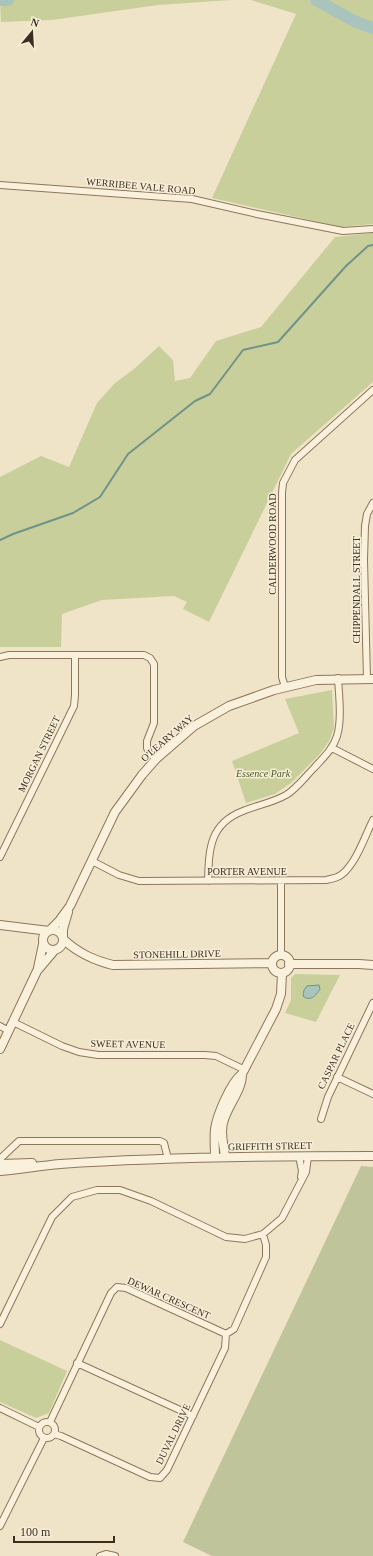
<svg xmlns="http://www.w3.org/2000/svg" width="373" height="1556" viewBox="0 0 373 1556" font-family="Georgia,serif">
  <style>
    .green { fill: #c9cf9b }
    .cemetery { fill: #bfc49a }
    .water { fill: #a9c4bc; stroke: #6f938a }
    .lines { fill: none; stroke-linecap: round; stroke-linejoin: round }
    .stream { stroke: #6f938a; stroke-width: 2 }
    .river { stroke: #a9c4bc; stroke-width: 12 }
    .minor-casing { stroke: #8d765c; stroke-width: 8 }
    .tertiary-casing { stroke: #8d765c; stroke-width: 10 }
    .minor { stroke: #faf1dc; stroke-width: 6 }
    .tertiary { stroke: #faf1dc; stroke-width: 8 }
    .labels { text-anchor: middle; dominant-baseline: central; stroke-width: 3; stroke-linejoin: round; paint-order: stroke }
    .street-label { font-size: 10px; fill: #3d2e20; stroke: #f7eed8 }
    .park-label { font-size: 10px; font-style: italic; fill: #4d5a26; stroke: #f7eed8 }
  </style>
  <rect width="100%" height="100%" fill="#f0e4c8"/>
  <!-- green -->
  <path class="green" d="M0,0H231L158,5L52,20L1,22Z
    M251,0H373V224L341,227L212,198L296,14Z
    M373,233V382L291,454L209,622L183,609L187,602L174,596L102,600L62,614L61,647H0V477L41,456L69,467L97,403L115,383L134,369L159,346L173,360L175,381L190,378L216,341L261,327L335,237Z
    M332,690L334,728L329,741L320,754L291,783L275,794L246,803L232,761L299,733L285,699Z
    M295,974L340,975L316,1022L285,1013L291,1000V978Z
    M0,1340L67,1371L49,1413L36,1418L0,1402Z"/>
  <!-- cemetery -->
  <path class="cemetery" d="M361,1166L373,1167V1556H212L183,1542Z"/>
  <!-- water -->
  <path class="water" d="M319,985L320,989C316,996 310,1002 303,996L304,990L307,986Z"/>
  <g class="lines">
    <!-- stream -->
    <path class="stream" d="M0,540L13,534L73,513L100,497L128,454L195,401L210,394L243,350L278,342L346,266L368,246L373,245"/>
    <!-- river -->
    <path class="river" d="M0,0H8
      M316,0L356,22L373,28"/>
    <!-- minor casing -->
    <g class="minor-casing">
      <path id="minor" d="M0,185L192,199L257,214L343,231L373,229
        M0,657L9,655H144L150,658L154,664V723L147,741V748L149,753L156,759
        M367,679L364,560L365,526L367,514L373,503
        M285,687L282,677V493L283,483L295,460L373,390
        M332,748L373,769
        M0,857L74,706L75,695V655
        M92,861L119,875L139,881L326,880C331,879 337,878 341,875C356,864 365,836 373,820
        M208,881C209,850 209,824 243,811C257,805 272,803 286,795C295,790 306,776 314,768C323,758 333,749 337,736C342,720 339,695 338,678
        M281,955V881
        M13,1022L62,1046L79,1052L98,1055H205L216,1056L245,1070
        M0,1026L9,1031
        M337,1077L373,1094
        M321,1119L328,1097L373,1003
        M299,1156L302,1171L301,1177
        M0,1159L19,1141H160L164,1143L168,1159
        M0,1324L52,1217L72,1197L97,1190H120L151,1201L226,1237L245,1239L263,1234L282,1218L306,1172L308,1156
        M226,1334L234,1329L266,1257V1245L263,1234
        M77,1363L193,1416
        M0,1408L39,1427
        M39 1430a8 8 0 1 1 16 0a8 8 0 1 1-16 0Z
        M50,1422L111,1293L117,1287L126,1288L226,1334
        M54,1434L61,1436L150,1477L160,1478L167,1470L225,1348L226,1334
        M0,1526L44,1438
        M100,1556L106,1554L115,1556"/>
    </g>
    <!-- tertiary casing -->
    <g class="tertiary-casing">
      <path id="tertiary" d="M0,925L49,931
        M43 940a10 10 0 1 1 20 0a10 10 0 1 1-20 0Z
        M49,931L59,921L70,906L115,812L142,775L156,759L194,726L229,706L274,690L316,680L373,679
        M63,938V929L68,912
        M63,939C78,953 93,960 113,965L272,963
        M272 964a9 9 0 1 1 18 0a9 9 0 1 1-18 0Z
        M289,964H359L373,965
        M38,968L43,944
        M0,1049L37,971L54,951
        M215,1157C215,1148 214,1138 215,1129C217,1115 231,1082 242,1074L276,1009L281,994L282,973
        M225,1157C224,1146 220,1134 223,1123C227,1106 242,1091 242,1074
        M0,1164L32,1163
        M0,1171C20,1169 40,1166 60,1164C164,1157 269,1156 373,1156"/>
    </g>
    <!-- minor -->
    <use href="#minor" class="minor"/>
    <!-- tertiary -->
    <use href="#tertiary" class="tertiary"/>
  </g>
  <g class="labels">
    <!-- street labels -->
    <g class="street-label">
      <text transform="translate(141 186) rotate(5)">WERRIBEE VALE ROAD</text>
      <text transform="translate(272 544) rotate(-90)">CALDERWOOD ROAD</text>
      <text transform="translate(356 590) rotate(-90)">CHIPPENDALL STREET</text>
      <text transform="translate(167 738) rotate(-41)">O'LEARY WAY</text>
      <text transform="translate(39 754) rotate(-64)">MORGAN STREET</text>
      <text x="247" y="871">PORTER AVENUE</text>
      <text transform="translate(177 954) rotate(-1)">STONEHILL DRIVE</text>
      <text transform="translate(128 1044) rotate(1)">SWEET AVENUE</text>
      <text transform="translate(336 1056) rotate(-64)">CASPAR PLACE</text>
      <text transform="translate(270 1146) rotate(-1)">GRIFFITH STREET</text>
      <text transform="translate(169 1298) rotate(24)">DEWAR CRESCENT</text>
      <text transform="translate(173 1434) rotate(-64)">DUVAL DRIVE</text>
    </g>
    <!-- park labels -->
    <g class="park-label">
      <text x="263" y="773">Essence Park</text>
    </g>
  </g>
  <!-- north arrow -->
  <g transform="translate(32 32) rotate(18)" stroke="#f7eed8" stroke-width="3" paint-order="stroke">
  <path d="M0-3L7 15L0 10L-7 15Z" fill="#3d2e20"/>
  <text y="-6" font-size="11" font-weight="bold" text-anchor="middle" fill="#3d2e20">N</text>
  </g>
  <!-- scale -->
  <path d="M14 1536v6h100v-6" fill="none" stroke="#3d2e20" stroke-width="2"/>
  <text x="20" y="1536" font-size="12" fill="#3d2e20" stroke="#f7eed8" stroke-width="3" paint-order="stroke">100 m</text>
</svg>
